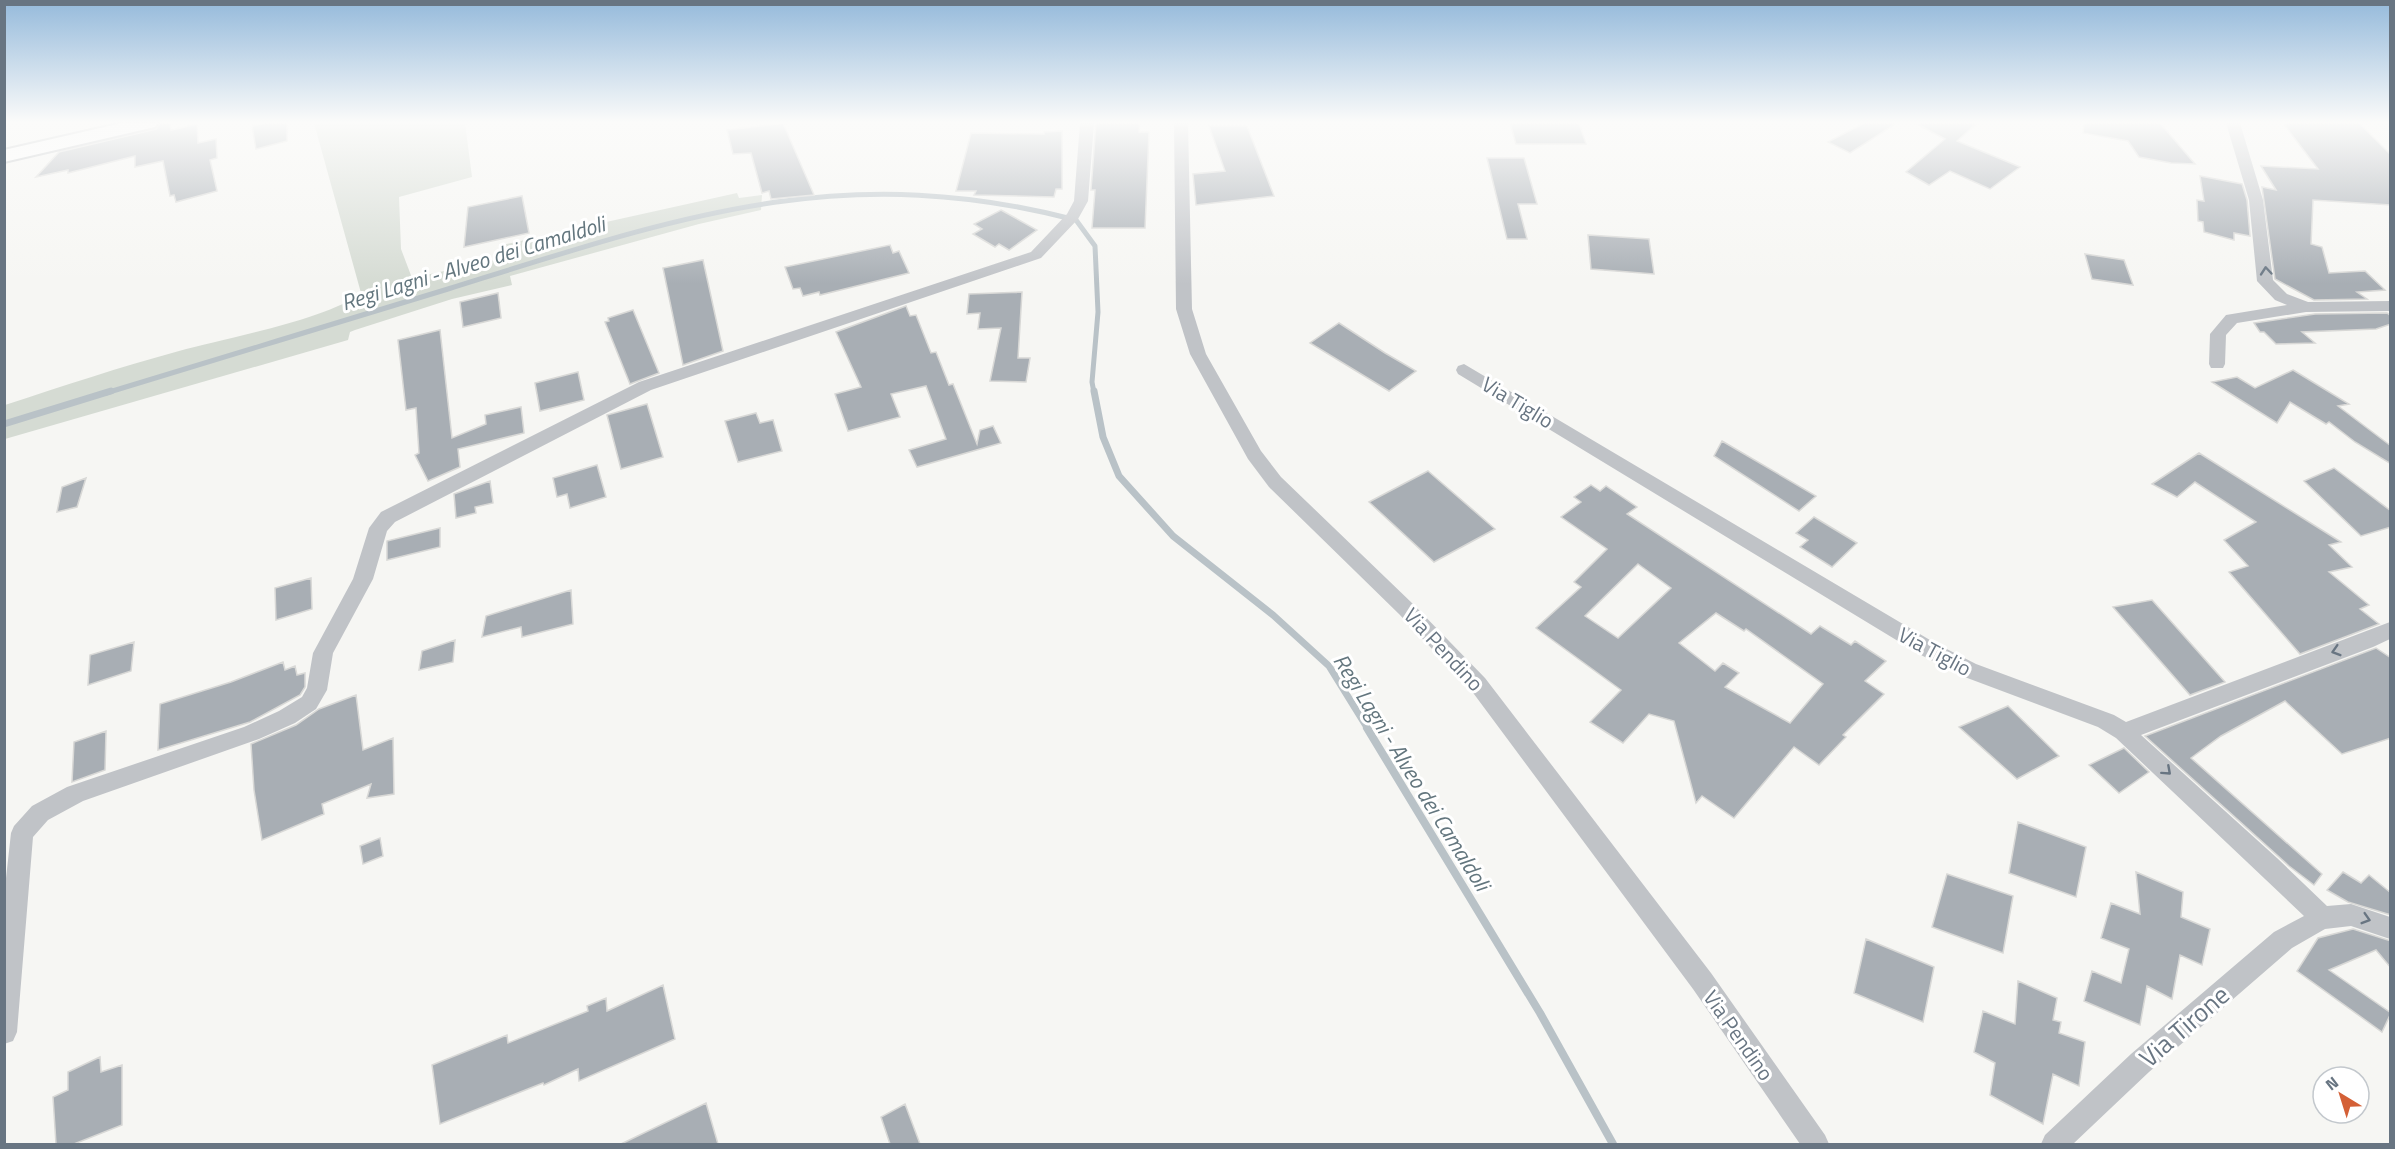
<svg xmlns="http://www.w3.org/2000/svg" width="2395" height="1149" viewBox="0 0 2395 1149" font-family="'Titillium Web',sans-serif">
  <style>
    .green { fill: #d5dbd3 }
    .lines { fill: none; stroke-linecap: round; stroke-linejoin: round }
    .stream-far2 { stroke: #b9c2c7; stroke-width: 5 }
    .stream-far1 { stroke: #b9c2c7; stroke-width: 7 }
    .stream { stroke: #b9c2c7; stroke-width: 8 }
    .building { fill: #a8aeb4; stroke: #d8d8d6; stroke-width: 1.5; fill-rule: evenodd }
    .secondary-casing { stroke: #b3b7bb; stroke-width: 4 }
    .street { fill: #c0c3c7; fill-rule: evenodd }
    .secondary { fill: #fff; fill-rule: evenodd }
    .oneway { stroke: #687582 }
    .labels { text-anchor: middle; dominant-baseline: central; stroke-width: 6; stroke-linejoin: round; paint-order: stroke }
    .street-label { font-size: 21px; fill: #687582; stroke: #fff }
    .water-label { font-size: 22px; font-style: italic; fill: #63767e; stroke: #fff }
    .near-street-label { font-size: 26px; fill: #687582; stroke: #fff }
  </style>
  <rect width="100%" height="100%" fill="#f6f6f3"/>
  <!-- green -->
  <path class="green" d="M314,123H465L472,177L399,197L401,249L412,278L495,260L502,253V245L737,193L739,198L762,195L761,210L699,224L510,276L512,285L452,299L355,330L350,332L348,340L5,439V405C63,386 120,367 179,351C223,339 329,319 361,293Z"/>
  <g class="lines">
    <!-- stream-far2 -->
    <path class="stream-far2" d="M106,393C220,358 334,324 448,289C672,219 839,158 1076,220L1095,246L1098,312L1092,382L1094,393"/>
    <!-- stream-far1 -->
    <path class="stream-far1" d="M1094,391L1103,437L1119,476L1173,536L1273,615L1329,666L1368,729
      M4,424L111,391"/>
    <!-- stream -->
    <path class="stream" d="M1367,728L1540,1013L1613,1144"/>
  </g>
  <!-- building -->
  <path class="building" d="M160,123H170L171,130L197,124L198,143L216,139L217,158L210,160L217,191L176,202L174,195L170,196L163,161L135,167V156L68,173V170L36,177L59,152L156,129Z
    M264,123H287V141L256,149L252,126Z
    M783,123L814,195L771,199L769,191L762,193L751,153L733,154L727,130Z
    M1096,123H1140L1139,132H1149L1145,228H1092L1095,190H1091Z
    M1510,123H1579L1586,144H1516Z
    M1864,123H1897L1850,153L1828,142Z
    M1915,123H1977L1957,141L2020,167L1990,189L1950,171L1929,185L1906,172L1945,139Z
    M2084,123H2160L2195,164L2171,163L2139,157L2128,141L2083,133Z
    M2283,123H2359L2391,155V205L2313,200L2311,244L2322,247L2329,273L2365,271L2385,290L2357,292L2367,299L2314,300L2275,279L2262,187L2276,190L2261,166L2318,169Z
    M1209,126H1247L1274,196L1196,205L1193,174L1225,171Z
    M1062,131V189H1056L1054,197L974,195L976,191H956L971,133L1044,134V132Z
    M1487,158H1524L1537,204H1518L1527,239H1507Z
    M2200,176L2242,184L2247,200L2250,236L2234,233V240L2204,232L2203,222L2198,221L2197,200L2204,201Z
    M522,196L529,233L464,247L468,207Z
    M1001,210L1037,230L1009,250L999,244L995,247L973,234L982,229L974,224Z
    M1588,235L1649,239L1654,274L1591,269Z
    M890,245L893,253L899,251L909,273L820,295L819,292L803,296L800,288L793,289L785,267Z
    M2085,254L2124,260L2133,285L2092,279Z
    M703,260L723,351L683,365L663,268Z
    M1022,292L1018,358H1030L1026,382L990,381L1001,328L978,329L980,313L967,314L969,294Z
    M498,293L501,318L463,327L460,302Z
    M906,306L910,316L916,315L931,353L936,352L949,385L953,384L977,444L980,430L993,426L1001,443L917,467L909,450L946,439L926,386L891,394L900,417L848,431L835,394L861,387L836,332Z
    M633,310L659,373L630,384L605,322L609,321L608,318Z
    M2387,313L2391,316V324L2376,329L2302,332L2315,343L2276,344L2264,332H2260L2254,323L2315,314Z
    M1339,323L1385,353L1416,371L1389,391L1310,343Z
    M440,330L452,438L486,424L485,415L521,407L524,433L458,449L460,467L428,481L415,455L419,453L416,408L406,410L398,340Z
    M2293,370L2349,404L2338,406L2391,446V464L2355,442L2329,422L2326,424L2290,402L2277,423L2212,382L2237,377L2255,388Z
    M578,372L584,400L540,411L535,383Z
    M647,404L663,457L621,469L607,415Z
    M756,413L760,423L773,420L782,451L738,462L725,421Z
    M1722,441L1816,496L1799,511L1714,456Z
    M2199,453L2341,542L2329,545L2352,567L2329,572L2369,605L2360,609L2379,624L2300,654L2229,572L2248,566L2224,540L2256,522L2195,482L2177,497L2152,484Z
    M597,465L606,497L570,508L567,494L557,497L553,478Z
    M2334,468L2391,511V527L2361,536L2304,481Z
    M1428,471L1495,529L1434,562L1369,502Z
    M86,478L77,507L57,512L62,487Z
    M490,481L493,503L475,507L476,513L456,518L454,494Z
    M1591,485L1600,491L1606,486L1637,507L1627,514L1811,634L1820,626L1851,645L1855,641L1886,661L1865,681L1884,694L1843,735L1846,737L1819,765L1794,747L1734,818L1702,796L1696,803L1674,721L1649,714L1623,743L1590,722L1621,690L1536,628L1581,587L1574,582L1607,549L1561,517L1581,502L1574,497ZM1638,564L1671,588L1618,638L1585,616ZM1716,613L1744,631L1746,629L1823,684L1790,723L1725,687L1739,673L1723,663L1715,671L1679,643Z
    M1814,517L1857,543L1832,567L1800,547L1808,540L1796,533Z
    M440,528V547L387,560V541Z
    M311,578L312,609L276,620L275,588Z
    M571,590L573,624L522,637L521,627L482,637L486,616Z
    M2152,600L2225,682L2190,695L2113,607Z
    M455,640L453,662L419,670L422,651Z
    M134,642L131,671L88,685L90,655Z
    M2376,648L2391,658V738L2342,754L2285,701L2221,736L2191,758L2322,874L2314,885L2289,866L2145,736Z
    M283,662L285,670L295,666L297,675L305,673V687L300,695L250,722L158,750L160,704L231,682Z
    M356,695L363,750L393,738L394,794L367,798L371,784L322,804L324,814L262,840L254,790L251,744L296,725L319,709Z
    M2008,706L2059,756L2017,779L1959,727Z
    M106,731L105,770L72,782L74,742Z
    M2124,748L2149,772L2119,793L2089,765Z
    M2018,822L2086,847L2076,897L2009,873Z
    M380,838L383,856L363,864L360,846Z
    M2136,872L2183,892L2181,917L2210,929L2202,965L2180,955L2172,999L2147,986L2140,1025L2084,1001L2092,971L2121,983L2129,949L2101,938L2111,903L2140,914Z
    M2343,872L2361,883L2369,875L2391,893V915L2348,902L2327,890Z
    M1947,874L2013,896L2003,953L1932,927Z
    M2353,929L2391,941V968L2376,950L2329,970L2391,1013L2382,1032L2297,971L2318,938Z
    M1866,939L1934,967L1923,1022L1854,993Z
    M2018,981L2057,998L2053,1020L2061,1022L2059,1033L2085,1042L2079,1086L2053,1074L2043,1124L1990,1095L1995,1063L1974,1052L1983,1011L2015,1024Z
    M663,985L675,1039L579,1081L578,1069L544,1085L543,1083L440,1124L432,1065L507,1035L508,1043L588,1011L587,1006L606,998L607,1011Z
    M100,1057L101,1072L122,1065V1125L74,1144H56L53,1097L68,1090V1072Z
    M706,1103L718,1144H621Z
    M905,1104L920,1144H890L881,1117Z"/>
  <g class="lines">
    <!-- secondary casing -->
    <g class="secondary-casing">
      <path id="secondary" d="M122,123H158L155,127L4,162V150Z"/>
    </g>
    <!-- street -->
    <path class="street" d="M1080,123H1094L1088,201L1078,219L1041,258L651,390L395,522L387,531L373,579L333,653L327,690L316,709L295,723L259,739L83,801L48,820L33,837L17,1032L13,1041L4,1044V896L11,833L14,826L32,806L67,787L244,727L279,711L302,697L307,688L313,653L353,579L369,528L381,512L639,382L1031,252L1067,214L1074,201Z
      M1174,123H1188L1192,309L1206,354L1261,451L1281,477L1413,604L1485,678L1711,973L1825,1135L1829,1144H1800L1693,989L1471,690L1399,614L1269,487L1248,459L1190,354L1176,309Z
      M2226,123H2240L2263,200L2273,280L2287,294L2308,302L2390,301V311L2306,312L2237,323L2226,335L2225,364L2223,368H2211L2209,364L2210,334L2226,315L2287,305L2275,300L2257,281L2249,200Z
      M1464,364L1935,643L1976,664L2114,715L2126,722L2390,622V639L2373,647L2141,735L2277,858L2327,906L2351,904L2390,917V939L2351,926L2325,929L2292,948L2149,1072L2073,1144H2041L2045,1135L2131,1054L2274,932L2304,916L2116,738L2098,727L1962,676L1921,655L1458,374L1456,370L1458,366Z"/>
    <!-- secondary -->
    <use href="#secondary" class="secondary"/>
  </g>
  <!-- one-way arrows -->
  <defs><path id="oneway-chevron" d="M-2-3.5L2.5 0L-2 3.5" fill="none" stroke-width="1.6" stroke-linecap="round" stroke-linejoin="round" transform="scale(1.5)"/></defs>
  <g class="oneway">
    <use href="#oneway-chevron" transform="translate(2266 271) rotate(-95)"/>
    <use href="#oneway-chevron" transform="translate(2336 651) rotate(163)"/>
    <use href="#oneway-chevron" transform="translate(2167 771) rotate(42)"/>
    <use href="#oneway-chevron" transform="translate(2366 919) rotate(17)"/>
  </g>
  <!-- sky -->
  <linearGradient id="sky" x2="0" y2="1"><stop stop-color="#95badb"/><stop offset="0.43" stop-color="#fbfbfa"/><stop offset="1" stop-color="#fbfbfa" stop-opacity="0"/></linearGradient>
  <rect width="2395" height="284" fill="url(#sky)"/>
  <g class="labels">
    <!-- street labels -->
    <g class="street-label">
      <text transform="translate(1518 402) rotate(31)">Via Tiglio</text>
      <text transform="translate(1444 649) rotate(47)">Via Pendino</text>
      <text transform="translate(1935 651) rotate(28)">Via Tiglio</text>
      <text transform="translate(1739 1035) rotate(55)">Via Pendino</text>
    </g>
    <!-- water labels -->
    <g class="water-label">
      <text transform="translate(473 263) rotate(-17)">Regi Lagni - Alveo dei Camaldoli</text>
      <text transform="translate(1412 772) rotate(58)">Regi Lagni - Alveo dei Camaldoli</text>
    </g>
    <!-- near-street labels -->
    <g class="near-street-label">
      <text transform="translate(2184 1026) rotate(-41)">Via Tirone</text>
    </g>
  </g>
  <!-- border -->
  <rect width="2395" height="1149" fill="none" stroke="#687582" stroke-width="12"/>
  <!-- north arrow -->
  <g transform="translate(2341 1095) rotate(322)"><circle r="28" fill="#ffffff" stroke="#c3c8cd" stroke-width="1.5"/>
  <path d="M0-4.5L10 22L0 15L-10 22Z" fill="#d46036"/>
  <text y="-9" font-size="16" font-weight="bold" text-anchor="middle" fill="#687582">N</text>
  </g>
</svg>
